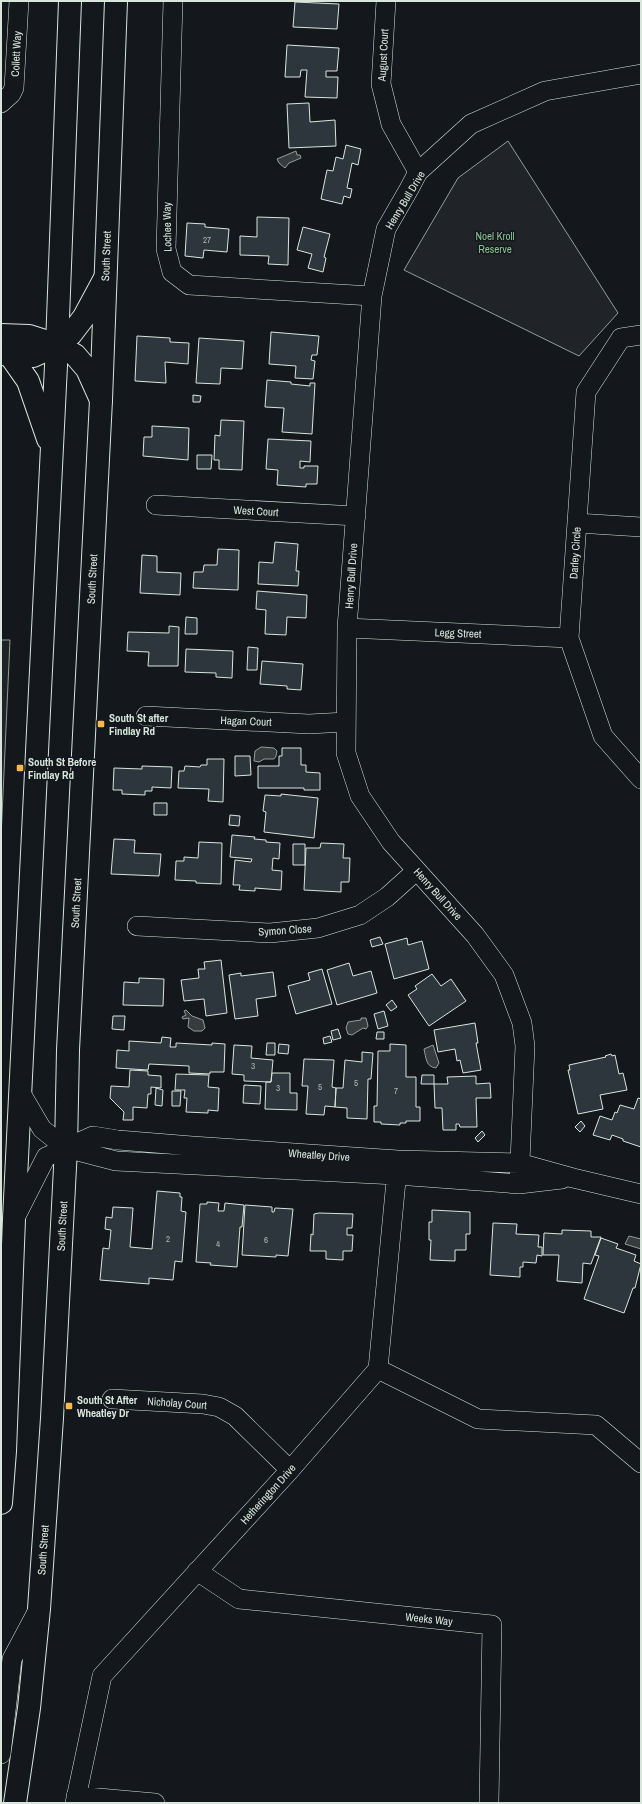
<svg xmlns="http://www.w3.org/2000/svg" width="642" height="1804" viewBox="0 0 642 1804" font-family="'Archivo Narrow',sans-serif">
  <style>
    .green { fill: #202428; stroke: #939e99 }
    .water { fill: #363b3e; stroke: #939e99 }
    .building { fill: #2c363c; stroke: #d8e6dc }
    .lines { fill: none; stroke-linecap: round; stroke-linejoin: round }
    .minor-casing { stroke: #d8e6dc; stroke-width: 20 }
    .major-casing { stroke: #d8e6dc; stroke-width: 24 }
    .highway-casing { stroke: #d8e6dc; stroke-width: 24 }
    .minor { stroke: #14181c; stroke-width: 19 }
    .major { stroke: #14181c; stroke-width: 22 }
    .highway { stroke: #14181c; stroke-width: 22 }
    .poi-dot { fill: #ffb74d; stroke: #14181c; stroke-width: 1.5 }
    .labels { text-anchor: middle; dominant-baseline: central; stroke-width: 3; stroke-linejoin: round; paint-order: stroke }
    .number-label { font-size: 9px; fill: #adbab4 }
    .street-label { font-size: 11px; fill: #d8e6dc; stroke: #14181c }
    .park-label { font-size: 11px; fill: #8ac095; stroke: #14181c }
    .poi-label { font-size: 11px; font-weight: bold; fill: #d8e6dc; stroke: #14181c; text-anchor: start }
  </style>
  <rect width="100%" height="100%" fill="#14181c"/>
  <!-- green -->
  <path class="green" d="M508,141L618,313L579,356L404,270L458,178Z
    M1,640H10L1,838Z"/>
  <!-- water -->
  <path class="water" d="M296,151L297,155H300L301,158L289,163L285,168L279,163L277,159Z
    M261,747L274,748L277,751L276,756L274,759H264L259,762L254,761L255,751Z
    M186,1010L192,1016L203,1020L205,1028L202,1031H194L188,1027L189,1018L183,1019L182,1017L186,1015L184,1011Z
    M361,1018H366L368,1026L366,1029L363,1028L352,1035L348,1034L346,1028L348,1022L361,1020Z
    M433,1045L439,1063L436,1068C426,1067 426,1058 424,1049Z
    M629,1236L641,1239V1249L625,1244Z"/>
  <!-- building -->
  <path class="building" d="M295,2L339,4L337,29L293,27Z
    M287,45L339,48L337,71H326V77H338L337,98L305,97L307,70H301L300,77H285Z
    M309,103L310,122L335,120L336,146L289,148L287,104Z
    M346,145L361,149L358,165L352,163L347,188L352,189L350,198L344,196L342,204L321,199L327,170L333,171L336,157L343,159Z
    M257,217L289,218L288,265L268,264L269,256L240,255V236L257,237Z
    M187,223L205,224V227L229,229L227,252L204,250L203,258L185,256Z
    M303,227L330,234L324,257L326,258L323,272L308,268L312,254L297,250Z
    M271,332L319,336L317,355H312L311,360L315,361L313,379L295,378L296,366L269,364Z
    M137,336L170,338V342L189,343L188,364L165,362L166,383L135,381Z
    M199,338L244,341L242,369L221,368L220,384L196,383Z
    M267,380L291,382V384L310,386V383H315L312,434L282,432L284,408L265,407Z
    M193,395L201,396L200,402H193Z
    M221,420L244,421L242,470L219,469V460H214L215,435L220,436Z
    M152,426L189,428L188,460L143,456L144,437H152Z
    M268,439L311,441L310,462L300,461V468H304V466H318L317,484H306V487L277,485L278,470L266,469Z
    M197,455H212L211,469H197Z
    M275,542L298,544L296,571H299L298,586L258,584L259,562L273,563Z
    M218,549L239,550L238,590L193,588L194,572H203L204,565H217Z
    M142,555L157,556V572L181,573L180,595L140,593Z
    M257,591L307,595L306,618L287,617L286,635L265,634L266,610L256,609Z
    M186,617L197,618V634H185Z
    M169,626L179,627L178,666H148L149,652L127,651L128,632L169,633Z
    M248,647L258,648L257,670H247Z
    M186,649L233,651L232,678L216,677V673L185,672Z
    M262,661L303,664L301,690L287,689V686L260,684Z
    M282,748H301V765H306V772L320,773V790H304V788H258V766H279V756H282Z
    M235,756H250L251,775L235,776Z
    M207,759H224L223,802L208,801L209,789L178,788L179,771H184L185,766L200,767L201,765H207Z
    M142,766L172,767L171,788L152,787V791H145V795L122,794V790H113L114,768L142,769Z
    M281,794L318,798L314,838L264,832L266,812L263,811L265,795L281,796Z
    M154,803H167V815H154Z
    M230,815L240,816L239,826L229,825Z
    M232,835L255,837L254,839L266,840V842L280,843L279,859L273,858L272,870L282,871L281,890L255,888V891L239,890L240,885H233L235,860L251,862L252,859L230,857Z
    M114,839L135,840L134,853L161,854L159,876L111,874Z
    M199,842L222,843L221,884L196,883V881L175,880L176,861H184V857L198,858Z
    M321,843L344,844L343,858H350L349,882H341V892L304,890L306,848H320Z
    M293,844H305V865H293Z
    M380,937L383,944L372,947L370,940Z
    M407,938L408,945L422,941L429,969L394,979L385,944Z
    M221,960L227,1013L206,1016L204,999L184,1001L181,980L199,978L198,969H205L204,962Z
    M349,963L353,976L371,971L377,993L337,1005L327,970Z
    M322,969L332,1004L296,1014L288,986L310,980L308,973Z
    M273,972L276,996L256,999L258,1016L235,1019L229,975L241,973V976Z
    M432,974L441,986L451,979L466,1001L429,1026L408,995L417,989L415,986Z
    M139,978L164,979L163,1006L123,1005L124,982L139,983Z
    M392,1000L397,1007L391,1011L386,1005Z
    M384,1011L388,1026L378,1029L374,1014Z
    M113,1016H125L124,1030L112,1029Z
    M475,1023L478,1043H476L481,1070L463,1073L460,1060L457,1061L455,1049L438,1052L434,1030Z
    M338,1029L341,1038L333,1040L331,1031Z
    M377,1032H384V1039H376Z
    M330,1036L332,1042L324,1044L323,1038Z
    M162,1037L171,1038L170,1047H176V1043L212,1045V1043L225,1044L224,1072H210V1074L189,1073V1066L149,1064L148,1070L116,1068L117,1050L129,1051V1041L161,1043Z
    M267,1043H275V1055H266Z
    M279,1044L289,1045L288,1054L278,1053Z
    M390,1044L406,1045V1077H416V1107H420V1121H406V1123H400V1125L381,1124V1122H374V1106H377L378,1051H390Z
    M234,1045L252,1046L251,1058L273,1060L271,1082L244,1081V1075L232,1074Z
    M362,1052L373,1053L371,1079H368L367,1119L347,1118V1108L335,1107L336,1088H343L345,1060L362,1062Z
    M611,1054L612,1056L615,1055L619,1074L623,1073L627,1090L600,1095L603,1109L578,1114L568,1070H570L569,1065L606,1057L605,1056Z
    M304,1059L334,1060L332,1087L336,1088L335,1107L325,1106L324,1115L306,1114L308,1086H302Z
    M130,1070L148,1071V1075L161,1076V1088L151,1087V1094H148L147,1108L133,1107V1120H123L124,1112L110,1098L111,1086L129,1087Z
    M272,1073H290V1093H297V1110L265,1109L266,1082H271Z
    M176,1074L209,1075L208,1087L219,1088L218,1111L208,1110V1113L186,1112L187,1098H184L185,1090H175Z
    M422,1075H434V1084H421Z
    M476,1076V1084L490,1083L491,1098H476L477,1127H460L459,1124H456V1130H443L442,1108H435L434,1084H448L447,1077Z
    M244,1085L261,1086L260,1104L243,1103Z
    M156,1088L163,1090L162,1106L155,1105Z
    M172,1091H181L180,1106H172Z
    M638,1098L641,1099V1147L623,1141V1139L612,1135L610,1140L593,1135L600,1116L612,1120L615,1112L617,1113L620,1105L634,1109Z
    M581,1121L585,1126L580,1132L575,1127Z
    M482,1131L485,1135L478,1142L475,1138Z
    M157,1191L180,1193V1197H182L181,1211L186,1212L182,1262L175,1261L173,1280L149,1278V1284L100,1280L103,1248L109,1249L111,1230L105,1229L106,1217L112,1218L113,1207L133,1208L130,1247L152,1249Z
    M207,1202L219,1203L218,1211H224L225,1203L244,1205L242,1227H240L237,1267L210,1265L211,1263L196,1262L200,1204H207Z
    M245,1205L272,1207V1212H274L275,1208L293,1209L288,1256L276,1255V1257L242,1255Z
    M432,1210L470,1212V1234H466V1250H455V1261L430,1260L431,1240H429V1222H432Z
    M319,1213L353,1214L352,1228H347V1235H353L352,1251H343V1260L326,1259V1251H310L311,1234L313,1235L314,1214Z
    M493,1223L517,1224L516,1234L539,1235L538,1247H542V1256L537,1255L536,1263L523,1262V1267H520V1277L490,1275Z
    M562,1230L591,1231V1237H601L591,1264L583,1263L582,1283L557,1281L559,1255H543L544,1233L562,1234Z
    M601,1238L618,1244L616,1248L636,1255L634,1261L641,1264L635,1288H633L624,1313L584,1299L599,1256L595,1255Z"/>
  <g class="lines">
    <!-- minor casing -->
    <g class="minor-casing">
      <path id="minor" d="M173,1L166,249L172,272L189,285L372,296
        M386,1L381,84L391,124L418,172
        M1,103L11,94L14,88L19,1
        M641,335L621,338L586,392L569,638L603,736L641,779
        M156,505L356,516
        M577,523L641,527
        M347,628L569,638
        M146,716L309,724L346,722
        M137,926L270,933L318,928L360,915L387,897L416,871
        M22,1095L42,1129L66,1148L116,1161L396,1175L519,1184L562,1179
        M519,1184L525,1046L522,1023L504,975L475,935L391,842L360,796L346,753L347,628L372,296L386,229L409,189L418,172L471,124L545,91L641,74
        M15,1218L46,1157L93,1136L118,1140L192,1146L398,1160L519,1163L573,1178L641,1194
        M378,1369L478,1419L596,1425L641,1463
        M112,1399L203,1404L219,1407L235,1416L290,1470
        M197,1571L239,1599L492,1625L489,1803
        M1,1754L12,1659L37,1612
        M76,1796L155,1803
        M75,1803L102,1676L290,1470L378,1369L398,1160"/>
    </g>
    <!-- major casing -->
    <g class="major-casing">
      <path id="major" d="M1,335L29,336L57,345L75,355L87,369L101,400
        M1,354L33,356L57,345L71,334L84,317L105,278"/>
    </g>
    <!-- highway casing -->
    <g class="highway-casing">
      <path id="highway" d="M9,354L28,381L48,439
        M1,1503L5,1451L14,1219L57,345L70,1
        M15,1803L29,1708L39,1609L52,1418L66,1148L68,1050L101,400L116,1"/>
    </g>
    <!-- minor -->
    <use href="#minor" class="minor"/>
    <!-- major -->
    <use href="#major" class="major"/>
    <!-- highway -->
    <use href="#highway" class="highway"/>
  </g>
  <!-- markers -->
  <g class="poi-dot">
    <rect x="97" y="720" width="8" height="8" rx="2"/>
    <rect x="16" y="764" width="8" height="8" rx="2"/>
    <rect x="65" y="1402" width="8" height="8" rx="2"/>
  </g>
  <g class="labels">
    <!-- number labels -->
    <g class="number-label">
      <text x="207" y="240">27</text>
      <text x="253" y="1066">3</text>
      <text x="356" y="1083">5</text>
      <text x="320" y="1087">5</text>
      <text x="278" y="1088">3</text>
      <text x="396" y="1091">7</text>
      <text x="168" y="1239">2</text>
      <text x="266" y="1240">6</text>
      <text x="218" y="1244">4</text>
    </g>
    <!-- street labels -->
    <g class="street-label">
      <text transform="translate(16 54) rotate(-87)">Collett Way</text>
      <text transform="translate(383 55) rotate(-87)">August Court</text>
      <text transform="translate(405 200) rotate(-59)">Henry Bull Drive</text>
      <text transform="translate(167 227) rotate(-91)">Lochee Way</text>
      <text transform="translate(106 256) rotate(-88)">South Street</text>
      <text transform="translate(256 511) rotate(3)">West Court</text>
      <text transform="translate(575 553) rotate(-86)">Darley Circle</text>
      <text transform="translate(351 576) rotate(-86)">Henry Bull Drive</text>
      <text transform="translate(92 579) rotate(-87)">South Street</text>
      <text transform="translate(458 633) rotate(2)">Legg Street</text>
      <text transform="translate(246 721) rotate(2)">Hagan Court</text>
      <text transform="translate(438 894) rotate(48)">Henry Bull Drive</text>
      <text transform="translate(76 903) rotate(-87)">South Street</text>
      <text transform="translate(285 930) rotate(-4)">Symon Close</text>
      <text transform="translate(319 1155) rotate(4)">Wheatley Drive</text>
      <text transform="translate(62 1226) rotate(-87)">South Street</text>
      <text transform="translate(177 1403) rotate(4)">Nicholay Court</text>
      <text transform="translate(268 1494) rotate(-48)">Hetherington Drive</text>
      <text transform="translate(43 1550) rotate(-86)">South Street</text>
      <text transform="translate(429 1619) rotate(6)">Weeks Way</text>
    </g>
    <!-- park labels -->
    <g class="park-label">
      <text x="495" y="236">Noel Kroll<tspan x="495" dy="13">Reserve</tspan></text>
    </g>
    <!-- poi labels -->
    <g class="poi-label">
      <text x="109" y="718">South St after<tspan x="109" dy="13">Findlay Rd</tspan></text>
      <text x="28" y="762">South St Before<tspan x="28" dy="13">Findlay Rd</tspan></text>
      <text x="77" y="1400">South St After<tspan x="77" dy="13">Wheatley Dr</tspan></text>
    </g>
  </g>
  <!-- border -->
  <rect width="642" height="1804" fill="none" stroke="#d8e6dc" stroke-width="4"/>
</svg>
